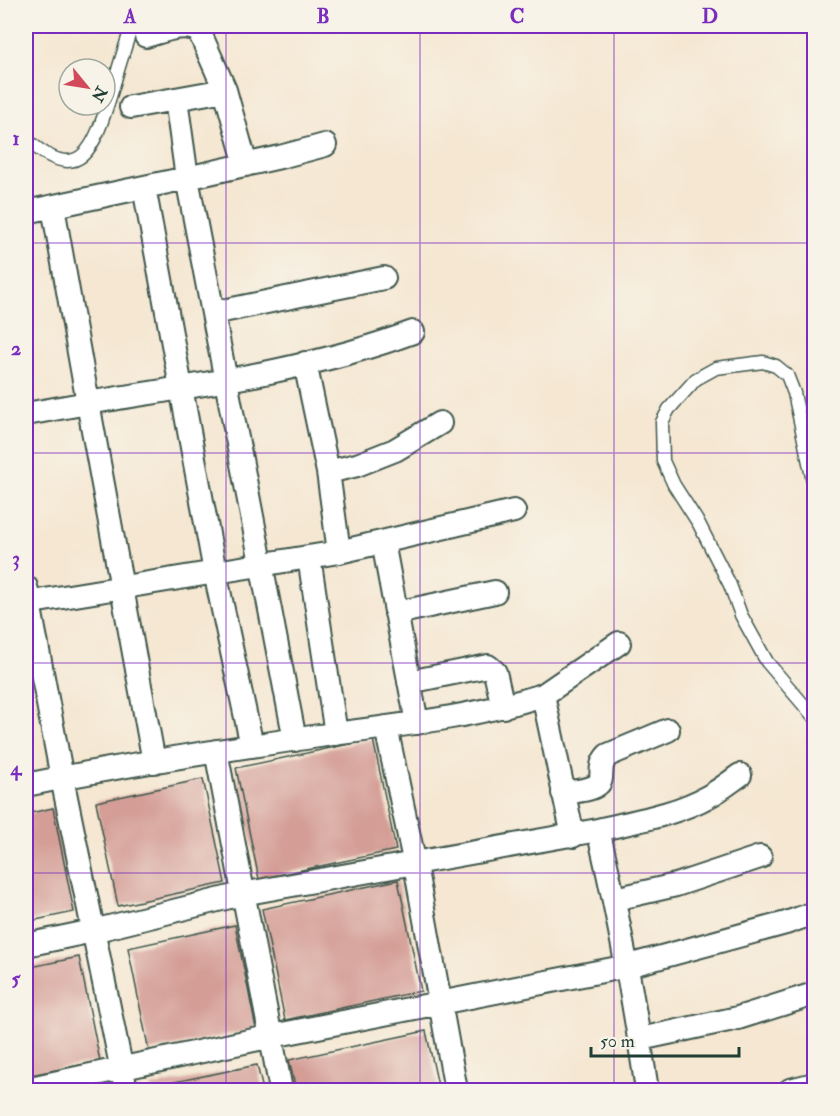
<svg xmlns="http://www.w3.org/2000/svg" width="840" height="1116" viewBox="0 0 840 1116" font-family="'IM FELL Double Pica',serif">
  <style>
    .building { fill: #d49e96 }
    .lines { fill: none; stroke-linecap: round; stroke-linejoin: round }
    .lane-casing { stroke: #3f564c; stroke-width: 15 }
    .street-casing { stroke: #3f564c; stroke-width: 26 }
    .lane { stroke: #fff; stroke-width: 12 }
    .street { stroke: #fff; stroke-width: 22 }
    .grid { fill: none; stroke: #7b2cbf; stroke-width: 1.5; stroke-opacity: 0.55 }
    .neatline { fill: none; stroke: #7b2cbf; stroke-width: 2 }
    .grid-label { font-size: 20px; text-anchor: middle; font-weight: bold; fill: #7b2cbf }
  </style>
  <rect width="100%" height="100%" fill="#f7f3e8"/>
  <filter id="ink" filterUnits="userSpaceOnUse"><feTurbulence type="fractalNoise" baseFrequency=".0167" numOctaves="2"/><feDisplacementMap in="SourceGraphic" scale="12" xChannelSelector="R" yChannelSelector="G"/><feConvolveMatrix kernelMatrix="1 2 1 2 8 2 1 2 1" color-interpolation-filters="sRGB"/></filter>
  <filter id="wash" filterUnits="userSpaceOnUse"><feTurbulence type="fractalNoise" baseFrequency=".008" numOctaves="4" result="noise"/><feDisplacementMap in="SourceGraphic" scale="24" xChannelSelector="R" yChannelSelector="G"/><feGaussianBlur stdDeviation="1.35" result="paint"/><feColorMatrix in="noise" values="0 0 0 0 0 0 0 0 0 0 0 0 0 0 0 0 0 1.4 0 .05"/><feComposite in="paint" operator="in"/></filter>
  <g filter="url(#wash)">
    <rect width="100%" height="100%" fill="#f5e7d2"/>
    <g id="blocks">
      <!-- building -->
      <path class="building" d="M373,739L396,850L259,879L236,768Z
        M203,779L225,883L118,906L96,802Z
        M53,808L74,912L26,922V814Z
        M398,880L421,991L285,1020L262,909Z
        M235,925L256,1029L149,1051L128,948Z
        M79,957L100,1061L26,1076V968Z
        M426,1031L439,1090H296L289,1060Z
        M257,1065L263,1090H151L150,1087Z"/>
    </g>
  </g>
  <g filter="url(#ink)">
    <use href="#blocks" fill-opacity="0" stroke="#3f564c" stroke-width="1.5"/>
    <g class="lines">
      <!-- lane casing -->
      <g class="lane-casing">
        <path id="lane" d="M26,139C81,188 94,147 110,97C117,73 124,49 132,26
          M814,486L794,393L787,375L776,366L763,362L716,368L696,379L669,409L662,422L663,461L674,485L699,524L730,585L741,615L767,662L814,717"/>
      </g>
      <!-- street casing -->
      <g class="street-casing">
        <path id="street" d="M146,36C164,31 183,22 199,31L225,90L246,165
          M176,99L187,178L280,157L325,145
          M131,107L225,90
          M144,187L215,572L252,746
          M26,212L187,178L295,740
          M213,313L384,278
          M305,363L328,472L339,552
          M26,414L88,403L53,207
          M328,472L357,465L395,450L440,423
          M383,542L417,723
          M309,557L336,734
          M26,587L62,778L126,1090
          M26,603L339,552L514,511
          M396,613L495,592
          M409,682L488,666L495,672L503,707
          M543,695L619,643
          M386,727L415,865L456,1090
          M216,751L281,1090
          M154,762L88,403C197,385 308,371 413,332
          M26,785C123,765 221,750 319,736C394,726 470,718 543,695L573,836
          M563,793C573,791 589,791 597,785C606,779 596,767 608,755L668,730
          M598,830C619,916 634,1003 647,1090
          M615,899L676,885L760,857
          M26,945L93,931L242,894L598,830C635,821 675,815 709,796C720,790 730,782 740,775
          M640,1039L738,1018L814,994
          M26,1089L272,1036L628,966L786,923L814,913
          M790,1090L814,1084"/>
      </g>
      <!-- lane -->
      <use href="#lane" class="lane"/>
      <!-- street -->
      <use href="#street" class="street"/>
    </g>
  </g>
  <!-- grid -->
  <path class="grid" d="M226,26V1090M420,26V1090M614,26V1090M26,243H814M26,453H814M26,663H814M26,873H814"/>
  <!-- margin -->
  <rect width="840" height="1116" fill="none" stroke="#f7f3e8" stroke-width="66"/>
  <!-- north arrow -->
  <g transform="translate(87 87) rotate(120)"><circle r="28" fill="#f7f3e8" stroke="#a1aaa0" stroke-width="1.5"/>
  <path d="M0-4.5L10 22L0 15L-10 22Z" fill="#d1495b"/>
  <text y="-9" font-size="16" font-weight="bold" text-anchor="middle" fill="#1f3d34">N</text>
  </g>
  <!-- scale -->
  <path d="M591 1047v9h148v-9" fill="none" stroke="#1f3d34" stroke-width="3"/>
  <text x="600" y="1047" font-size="18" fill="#1f3d34" stroke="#f7f3e8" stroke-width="4.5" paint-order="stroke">50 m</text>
  <rect x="33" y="33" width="774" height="1050" class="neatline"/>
  <g class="grid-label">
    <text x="130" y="23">A</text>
    <text x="323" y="23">B</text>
    <text x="517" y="23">C</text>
    <text x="710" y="23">D</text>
    <text x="16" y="145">1</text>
    <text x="16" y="355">2</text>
    <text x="16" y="565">3</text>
    <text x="16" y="775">4</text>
    <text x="16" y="985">5</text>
  </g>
</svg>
